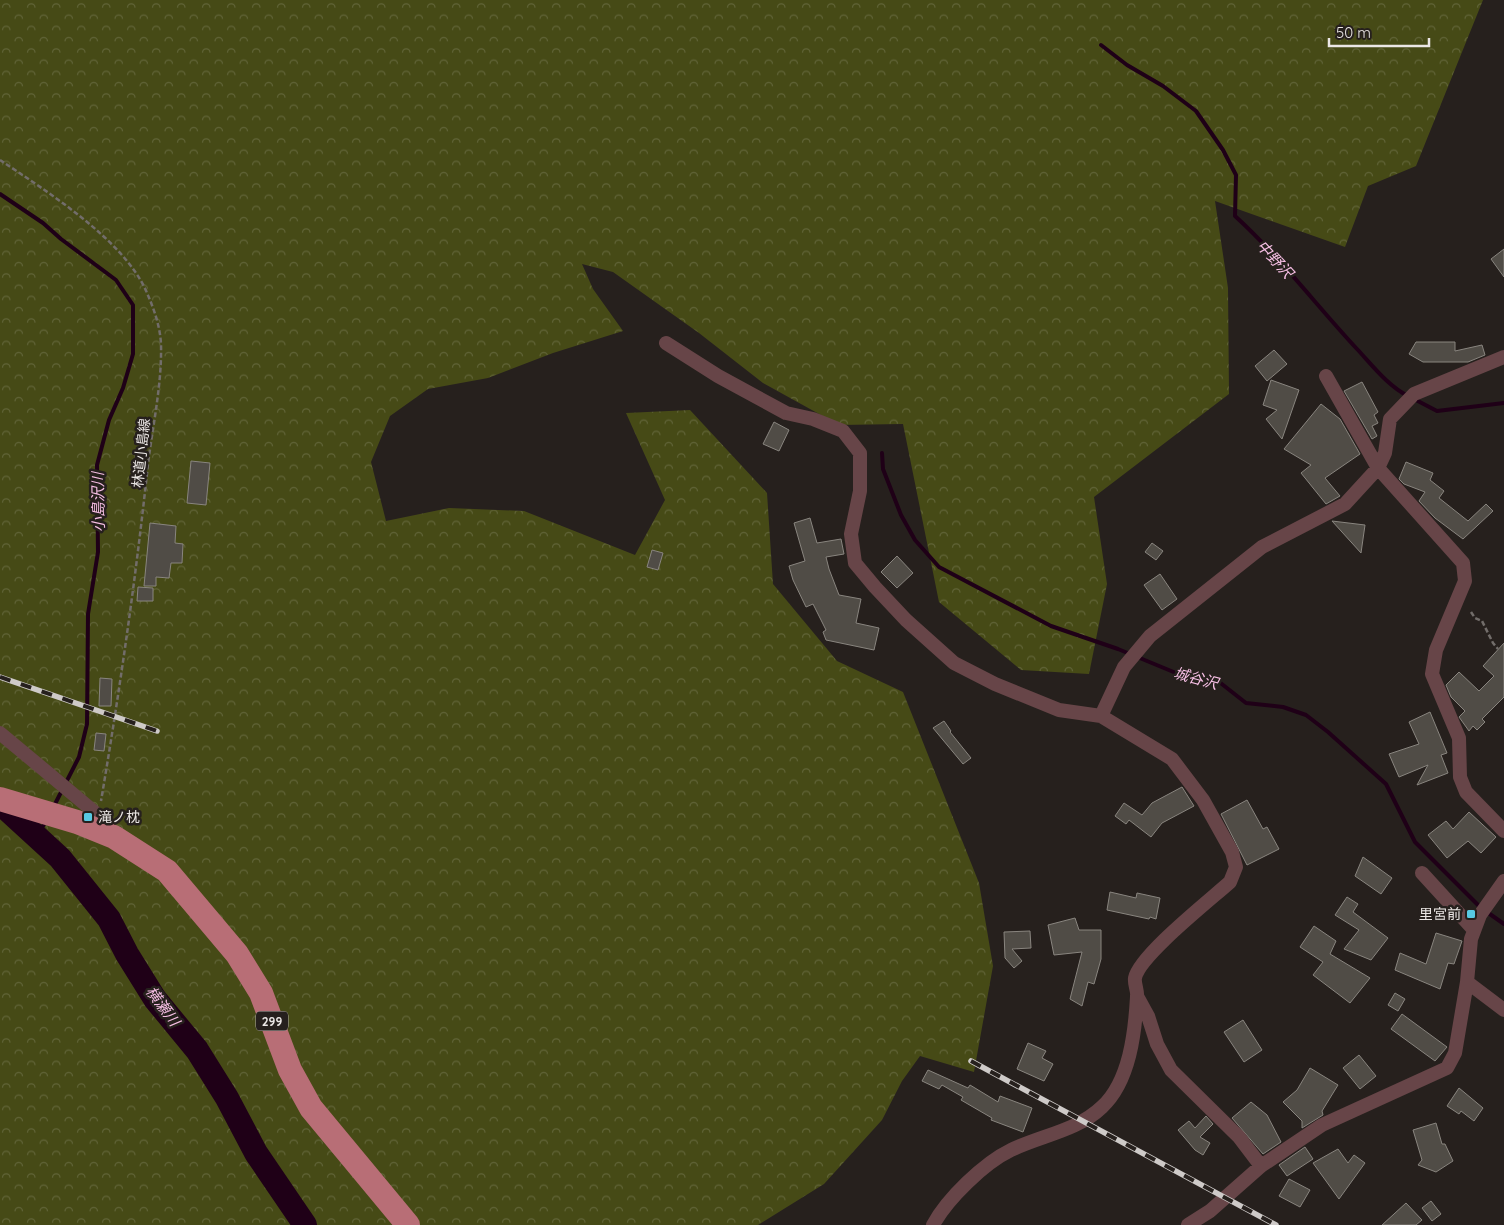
<svg xmlns="http://www.w3.org/2000/svg" width="1504" height="1225" viewBox="0 0 1504 1225" font-family="Quicksand,'Noto Sans JP',sans-serif">
  <style>
    .forest { fill: url(#forest-crowns) }
    .lines { fill: none; stroke-linecap: round; stroke-linejoin: round }
    .stream { stroke: #1f0017; stroke-width: 4 }
    .river { stroke: #1f0017; stroke-width: 24 }
    .building { fill: #504c46; stroke: #89857f }
    .path { stroke: #726d6a; stroke-width: 2.5; stroke-dasharray: 5 2.5; stroke-linecap: butt }
    .minor { stroke: #674548; stroke-width: 14 }
    .trunk { stroke: #b86e76; stroke-width: 24 }
    .rail-casing { stroke: #cecac8; stroke-width: 5.5 }
    .rail { stroke: #26201d; stroke-width: 4; stroke-dasharray: 11; stroke-linecap: butt }
    .poi-dot { fill: #57c9e3; stroke: #26201d; stroke-width: 2 }
    .labels { text-anchor: middle; dominant-baseline: central; stroke-width: 5; stroke-linejoin: round; paint-order: stroke }
    .shield { fill: #26201d; stroke: #b0aba9; stroke-width: 1 }
    .shield-label { font-size: 12px; font-weight: bold; fill: #ebe7e5 }
    .street-label { font-size: 14px; fill: #ebe7e5; stroke: #26201d }
    .poi-label { font-size: 14px; fill: #ebe7e5; stroke: #26201d; text-anchor: start }
    .water-label { font-size: 15px; font-style: italic; fill: #f7bfe5; stroke: #26201d }
  </style>
  <defs>
    <pattern id="forest-crowns" width="20" height="18" patternUnits="userSpaceOnUse" patternTransform="scale(1.25)"><rect width="20" height="18" fill="#464a16"/><path d="M2 6a3 3 0 1 1 6 0M12 15a3 3 0 1 1 6 0" fill="none" stroke="#616438"/></pattern>
  </defs>
  <rect width="100%" height="100%" fill="#26201d"/>
  <!-- forest -->
  <path class="forest" d="M0,0H1483L1416,166L1368,186L1345,247L1215,201L1228,288L1229,394L1094,497L1107,584L1089,674L1021,670L939,602L903,424L839,425L763,383L699,333L613,272L582,264L593,289L623,331L553,353L488,378L428,389L390,416L371,462L386,521L449,508L524,511L635,555L665,500L626,413L690,410L767,493L773,584L837,661L903,692L979,883L993,966L974,1072L920,1056L902,1081L882,1120L824,1184L758,1225H0Z"/>
  <g class="lines">
    <!-- stream -->
    <path class="stream" d="M1101,45L1127,65L1163,86L1196,111L1223,150L1236,175L1235,216C1280,257 1316,305 1357,349C1372,365 1388,386 1408,396
      M0,194L43,223L61,239L116,280L133,305V354L123,388L109,420L97,465L98,552L88,614L87,724L79,757L54,806
      M1414,399L1437,411L1504,403
      M882,453L883,469L901,515L915,540L939,567L1051,626L1118,649L1176,673L1203,676L1218,681L1246,703L1283,707L1306,715L1328,732L1386,784L1415,842L1481,908
      M37,836L46,821
      M1487,912L1504,924"/>
    <!-- river -->
    <path class="river" d="M0,803L60,858L109,919L127,954L155,999L197,1050L227,1098L256,1153L305,1225"/>
  </g>
  <!-- building -->
  <path class="building" d="M1504,249V277L1491,259Z
    M1416,342H1455V351L1482,345L1485,355L1468,362H1423L1409,354Z
    M1274,350L1287,364L1267,381L1255,366Z
    M1271,380L1299,390L1282,439L1266,419L1277,410L1263,405Z
    M1362,382L1378,412L1374,415L1378,423L1372,426L1377,436L1372,439L1344,391Z
    M1321,404L1340,419L1360,454L1325,478L1340,496L1326,504L1301,473L1311,465L1284,449Z
    M774,422L789,430L779,451L763,444Z
    M191,461L210,463L206,505L187,503Z
    M1406,462L1433,473L1430,480L1444,491L1439,498L1468,521L1486,504L1493,511L1463,539L1435,518L1419,501L1425,492L1404,484L1399,479Z
    M810,518L817,543L841,539L844,554L826,557L829,569L839,595L861,599L856,623L879,628L874,650L826,640L823,632L826,630L813,604L806,607L793,580L789,566L805,561L794,523Z
    M1332,521L1365,525L1361,553Z
    M150,523L176,526L175,543L183,544L182,563H171L169,578L156,577V586H144Z
    M1152,543L1163,551L1156,560L1145,552Z
    M652,550L663,553L658,570L647,567Z
    M897,556L913,573L897,588L881,572Z
    M1160,574L1177,599L1162,610L1144,585Z
    M138,587L153,588V601H137Z
    M1504,643V697L1482,719L1485,722L1477,730L1473,726L1469,731L1459,717L1465,711L1451,697L1446,685L1459,672L1479,691L1494,676L1483,666Z
    M100,678L112,679L111,706H99Z
    M1430,712L1447,753L1441,755L1448,773L1417,785L1428,765L1399,777L1389,754L1419,744L1409,722Z
    M944,721L951,731L950,732L971,758L963,764L933,728Z
    M96,733L106,734L104,751L94,750Z
    M1182,787L1194,806L1162,823L1151,837L1129,820L1126,824L1115,816L1124,803L1142,815L1152,803Z
    M1247,800L1263,829L1267,827L1279,849L1247,865L1221,814Z
    M1469,812L1496,837L1481,853L1468,841L1447,858L1428,835L1446,821L1453,829Z
    M1363,857L1392,878L1381,894L1355,876Z
    M1110,892L1136,898L1137,893L1160,898L1156,919L1150,917L1149,919L1107,910Z
    M1347,897L1358,904L1353,912L1388,938L1371,960L1344,949L1359,930L1335,915Z
    M1075,918L1079,930H1101V959L1094,984L1088,982L1082,1006L1070,999L1082,952L1054,955L1048,925Z
    M1314,926L1336,941L1330,954L1370,978L1350,1003L1313,975L1323,962L1300,947Z
    M1030,931L1031,948L1012,949L1022,961L1014,968L1005,958L1004,932Z
    M1436,933L1462,941L1454,964L1448,963L1440,989L1395,970L1400,953L1426,964Z
    M1395,993L1405,999L1398,1011L1388,1005Z
    M1402,1014L1447,1047L1435,1061L1391,1029Z
    M1243,1020L1262,1050L1244,1062L1224,1032Z
    M1028,1043L1046,1051L1042,1058L1053,1064L1044,1081L1017,1069Z
    M1359,1055L1376,1076L1360,1089L1343,1068Z
    M1310,1068L1338,1085L1322,1111L1323,1115L1302,1128V1121L1283,1102L1297,1090Z
    M928,1070L968,1088L970,1085L998,1102L1000,1096L1032,1108L1023,1132L991,1120L992,1118L961,1100L963,1097L942,1085L939,1089L922,1081Z
    M1459,1088L1483,1108L1474,1121L1461,1111L1459,1114L1447,1106Z
    M1251,1102L1267,1115L1281,1142L1263,1154L1232,1118Z
    M1206,1116L1213,1124L1200,1137L1210,1143L1203,1155L1195,1150L1178,1130L1189,1121L1195,1128Z
    M1436,1123L1442,1144H1445L1453,1161L1436,1172L1418,1165L1422,1160L1413,1130Z
    M1305,1147L1313,1159L1287,1176L1279,1165Z
    M1338,1149L1348,1163L1354,1155L1365,1163L1339,1199L1313,1163Z
    M1289,1179L1310,1190L1300,1207L1279,1196Z
    M1431,1201L1441,1214L1432,1221L1422,1208Z
    M1406,1203L1422,1220L1416,1225H1382Z"/>
  <g class="lines">
    <!-- path -->
    <path class="path" d="M0,160C46,191 125,240 147,293C154,309 160,326 161,344C162,384 153,424 148,464C136,577 120,689 101,801
      M1471,612L1475,618L1482,621L1493,643L1498,649"/>
    <!-- minor -->
    <path class="minor" d="M666,343L718,376L786,413L813,419L843,431L860,453V491L851,534L855,563L875,587L906,620L954,663L995,684L1059,710L1101,716L1172,759L1203,800L1232,852L1236,867L1230,882C1210,900 1139,956 1135,978C1134,984 1138,991 1137,997C1135,1032 1130,1081 1102,1107C1077,1131 1042,1135 1011,1150C984,1163 947,1199 933,1225
      M1326,376L1378,468L1463,563L1465,581L1436,650L1432,674L1459,738L1460,777L1466,792L1504,831
      M1101,716L1124,667L1150,636L1262,547L1345,504L1378,468L1385,453L1390,419L1414,394L1504,357
      M0,733L98,815L112,834
      M1422,873L1474,930
      M1467,982L1504,1010
      M1137,996L1148,1016L1157,1044L1171,1070L1239,1137L1261,1166
      M1188,1225L1210,1211L1261,1166L1322,1125L1447,1068L1455,1053L1467,982L1471,939L1480,915L1504,881"/>
    <!-- trunk -->
    <path class="trunk" d="M0,799L77,822L114,837L167,871L237,954L261,993L290,1070L311,1108L408,1225"/>
    <!-- rail casing -->
    <g class="rail-casing">
      <path id="rail" d="M0,677L157,731
        M971,1061L1276,1225"/>
    </g>
    <!-- rail -->
    <use href="#rail" class="rail"/>
  </g>
  <!-- markers -->
  <g class="poi-dot">
    <rect x="83" y="812" width="10" height="10" rx="2.5"/>
    <rect x="1466" y="909" width="10" height="10" rx="2.5"/>
  </g>
  <g class="labels">
    <!-- shield labels -->
    <rect class="shield" x="256" y="1011.5" width="32" height="19" rx="4"/>
    <g class="shield-label">
      <text x="272" y="1021">299</text>
    </g>
    <!-- street labels -->
    <g class="street-label">
      <text transform="translate(141 453) rotate(-84)">林道小島線</text>
    </g>
    <!-- poi labels -->
    <g class="poi-label">
      <text x="98" y="817">滝ノ枕</text>
      <text x="1461" y="914" text-anchor="end">里宮前</text>
    </g>
    <!-- water labels -->
    <g class="water-label">
      <text transform="translate(1275 259) rotate(47)">中野沢</text>
      <text transform="translate(98 502) rotate(-91)">小島沢川</text>
      <text transform="translate(1196 678) rotate(15)">城谷沢</text>
      <text transform="translate(163 1006) rotate(53)">横瀬川</text>
    </g>
  </g>
  <!-- scale -->
  <path d="M1329 38v8h100v-8" fill="none" stroke="#ebe7e5" stroke-width="2.5"/>
  <text x="1336" y="38" font-size="15" fill="#ebe7e5" stroke="#26201d" stroke-width="4" paint-order="stroke">50 m</text>
</svg>
